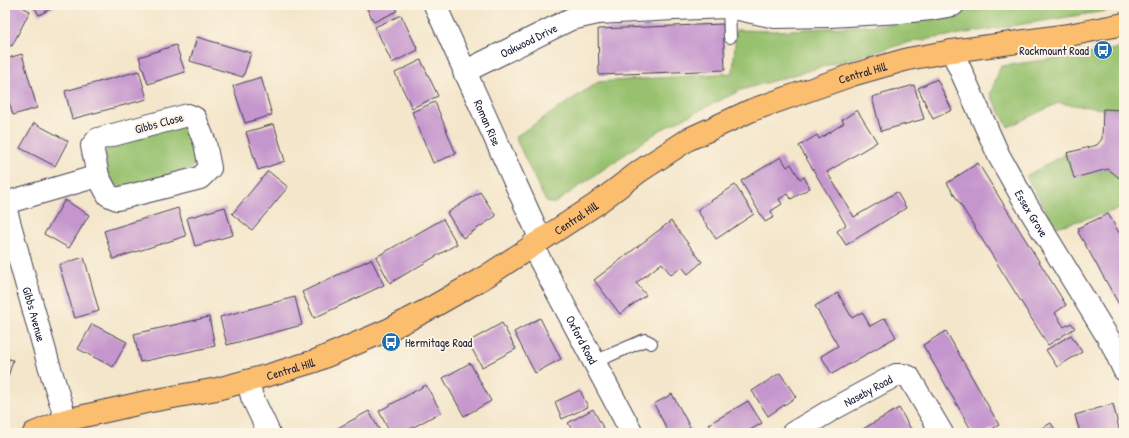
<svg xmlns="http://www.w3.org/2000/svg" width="1129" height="438" viewBox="0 0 1129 438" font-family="'Patrick Hand',sans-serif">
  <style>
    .green { fill: #97c16e; stroke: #5c7254 }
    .building { fill: #c596cd }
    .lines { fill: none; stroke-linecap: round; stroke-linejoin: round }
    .service-casing { stroke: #423f51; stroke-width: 14 }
    .minor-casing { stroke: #423f51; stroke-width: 24 }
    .tertiary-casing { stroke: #423f51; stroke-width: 24 }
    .primary-casing { stroke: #423f51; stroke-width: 24 }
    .service { stroke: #fff; stroke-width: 12 }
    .minor { stroke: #fff; stroke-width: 22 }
    .tertiary { stroke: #fff; stroke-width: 22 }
    .primary { stroke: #fbbd6e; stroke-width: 22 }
    .labels { text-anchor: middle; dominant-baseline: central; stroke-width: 4; stroke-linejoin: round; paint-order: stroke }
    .street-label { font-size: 12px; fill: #22223b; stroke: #fcf5e5 }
    .poi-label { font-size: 12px; fill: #22223b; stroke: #fcf5e5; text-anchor: end }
  </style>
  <rect width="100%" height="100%" fill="#fcf5e5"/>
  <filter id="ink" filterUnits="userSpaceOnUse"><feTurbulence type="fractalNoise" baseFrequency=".025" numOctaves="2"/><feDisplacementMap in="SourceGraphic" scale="8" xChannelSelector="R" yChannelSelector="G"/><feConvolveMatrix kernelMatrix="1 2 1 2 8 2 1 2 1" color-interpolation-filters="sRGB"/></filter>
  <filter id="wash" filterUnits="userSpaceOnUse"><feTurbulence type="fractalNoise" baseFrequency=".012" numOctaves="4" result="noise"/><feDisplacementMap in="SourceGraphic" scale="16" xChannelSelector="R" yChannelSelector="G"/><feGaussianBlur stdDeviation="0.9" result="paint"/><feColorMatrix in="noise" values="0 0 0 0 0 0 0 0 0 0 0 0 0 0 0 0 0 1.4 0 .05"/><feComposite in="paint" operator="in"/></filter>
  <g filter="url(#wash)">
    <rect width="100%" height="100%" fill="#f4e6cb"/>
    <!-- green -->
    <path class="green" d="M1005,5H1124V8L910,42L741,90L660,130L555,203H549L545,200L515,137L598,82L733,73L736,30L775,31L895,24Z
      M1124,47V110L1103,109L1058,103L1008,127L990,94L1001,66L1096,53Z
      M181,123L188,126L199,160L197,163L190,169L133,188H126L115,185L109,180L105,153L108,146Z
      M1067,153L1074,177L1108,169L1122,179L1124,177V208L1056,227L1026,176Z"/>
    <g id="blocks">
      <!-- building -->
      <path class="building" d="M5,5H18L30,11L12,46L5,43Z
        M33,5H58L39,15Z
        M365,5H394L397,11L374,22Z
        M401,15L418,50L392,63L375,27Z
        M723,24L725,70L599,75L598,29Z
        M197,37L251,53L243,77L190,61Z
        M176,45L185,72L148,84L139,57Z
        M22,54L37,108L13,115L5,88V59Z
        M421,60L438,96L412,108L395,73Z
        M139,71L147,99L72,119L65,91Z
        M261,77L272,115L245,123L233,86Z
        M937,79L952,110L933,119L918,88Z
        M914,85L924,119L881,131L872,97Z
        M435,102L456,154L433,163L412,112Z
        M1103,109L1124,110V177L1122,180L1108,169L1074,178L1067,153L1097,145L1102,139Z
        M857,110L877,142L827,172L854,217L897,192L906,208L846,245L837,231L846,225L799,146L817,135L819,139L844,123L842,120Z
        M34,123L68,141L55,166L20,148Z
        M274,124L285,161L258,170L246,132Z
        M781,157L787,167L791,164L800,179L804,177L810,188L791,199L788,194L779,199L782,204L771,211L774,217L765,222L741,181Z
        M978,163L1066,305L1055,313L1064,327L1071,323L1075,328L1048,345L947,183Z
        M268,171L288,187L252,230L232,214Z
        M735,185L754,214L716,239L697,210Z
        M480,192L496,216L463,238L447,213Z
        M65,200L89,215L69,248L44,234Z
        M225,207L233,235L195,246L187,218Z
        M178,208L186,236L113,259L104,231Z
        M1108,214L1124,241V313L1078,232L1080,231L1078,228Z
        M443,219L457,244L390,283L376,257Z
        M671,221L702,262L688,274L682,267L671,275L662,263L636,283L646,295L620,314L594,280Z
        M84,257L99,311L75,318L59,265Z
        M371,259L384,285L314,318L302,292Z
        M838,293L852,318L862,312L870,326L885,318L896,337L832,374L821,356L838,346L815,306Z
        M295,297L302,325L227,345L220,317Z
        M209,317L215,346L140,362L134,334Z
        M540,318L561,359L535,373L514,332Z
        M502,323L516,349L482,367L468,342Z
        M92,324L127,342L113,367L78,349Z
        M946,331L999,425L985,433H973L923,345Z
        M1071,335L1082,352L1057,367L1046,350Z
        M5,358L13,360L5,387Z
        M470,363L491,401L464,416L443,378Z
        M780,373L796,397L768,416L752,391Z
        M426,385L441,412L403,433H390L379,411Z
        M580,390L588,407L562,419L555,402Z
        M672,394L683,414L693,433H669L654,404Z
        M748,401L762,423L745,433H715L709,424Z
        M1113,404L1120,433H1080L1075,415Z
        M899,408L912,431L910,433H856Z
        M593,409L606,433H574L568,423Z
        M369,411L381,433H329L345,424Z
        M1051,423L1057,433H1033Z"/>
    </g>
  </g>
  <g filter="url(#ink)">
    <use href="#blocks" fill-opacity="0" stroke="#423f51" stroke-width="1"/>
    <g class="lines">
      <!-- service casing -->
      <g class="service-casing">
        <path id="service" d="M729,7L730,37
          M594,362L645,340L651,343"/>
      </g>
      <!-- minor casing -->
      <g class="minor-casing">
        <g id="minor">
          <path id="s1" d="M435,5L541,240"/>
          <path id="s2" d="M952,51L999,156L1025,202L1112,344L1124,370"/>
          <path id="s3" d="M464,72L571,19L598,13L674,9L729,7L775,17L830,16L901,12L931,9L953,5"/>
          <path d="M188,115L195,118L205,143L210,168L200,178L117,199L108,195L98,176L92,146L98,139Z"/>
          <path d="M5,203L98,176"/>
          <path id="s4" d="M5,207L48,362L66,420"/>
          <path id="s5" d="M532,245L632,433"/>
          <path id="s6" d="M793,433L833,409L896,375H903L909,377L942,433"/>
        </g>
      </g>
      <!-- tertiary casing -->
      <g class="tertiary-casing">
        <path id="tertiary" d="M248,381L252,397L269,433"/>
      </g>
      <!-- primary casing -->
      <g class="primary-casing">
        <g id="primary">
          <path id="s7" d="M34,433L66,420L146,402L217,389L269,375L315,361L390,329L429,309L485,277L595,205L640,171L689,139L752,110L852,75L908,59L952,51L1069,35L1124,24"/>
        </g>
      </g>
      <!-- service -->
      <use href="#service" class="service"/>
      <!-- minor -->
      <use href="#minor" class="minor"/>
      <!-- tertiary -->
      <use href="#tertiary" class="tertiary"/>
      <!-- primary -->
      <use href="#primary" class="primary"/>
    </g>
  </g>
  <!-- icons -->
  <defs>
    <g id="bus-disc" transform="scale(1)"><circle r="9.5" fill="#1f6fb2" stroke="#fcf5e5"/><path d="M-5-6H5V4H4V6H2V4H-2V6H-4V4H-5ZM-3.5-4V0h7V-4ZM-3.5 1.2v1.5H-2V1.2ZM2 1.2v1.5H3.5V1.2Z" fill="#fff"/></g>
  </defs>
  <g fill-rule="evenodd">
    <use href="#bus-disc" x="1103" y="50"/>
    <use href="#bus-disc" x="391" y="342"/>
  </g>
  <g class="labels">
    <!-- street labels -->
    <g class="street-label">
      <text stroke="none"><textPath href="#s3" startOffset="72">Oakwood Drive</textPath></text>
      <text stroke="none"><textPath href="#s7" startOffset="913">Central Hill</textPath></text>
      <text stroke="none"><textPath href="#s1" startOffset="129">Roman Rise</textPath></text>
      <text transform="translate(159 123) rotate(-15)">Gibbs Close</text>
      <text stroke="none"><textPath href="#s2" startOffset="181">Essex Grove</textPath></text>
      <text stroke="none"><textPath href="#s7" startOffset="589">Central Hill</textPath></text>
      <text stroke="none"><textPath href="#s4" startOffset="111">Gibbs Avenue</textPath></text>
      <text stroke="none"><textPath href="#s5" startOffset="107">Oxford Road</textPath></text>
      <text stroke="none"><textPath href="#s7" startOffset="265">Central Hill</textPath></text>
      <text stroke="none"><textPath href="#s6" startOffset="86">Naseby Road</textPath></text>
    </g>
    <!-- poi labels -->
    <g class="poi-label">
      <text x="1089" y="50">Rockmount Road</text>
      <text x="405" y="342" text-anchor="start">Hermitage Road</text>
    </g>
  </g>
  <!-- margin -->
  <rect width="1129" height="438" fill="none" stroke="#fcf5e5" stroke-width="20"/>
</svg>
